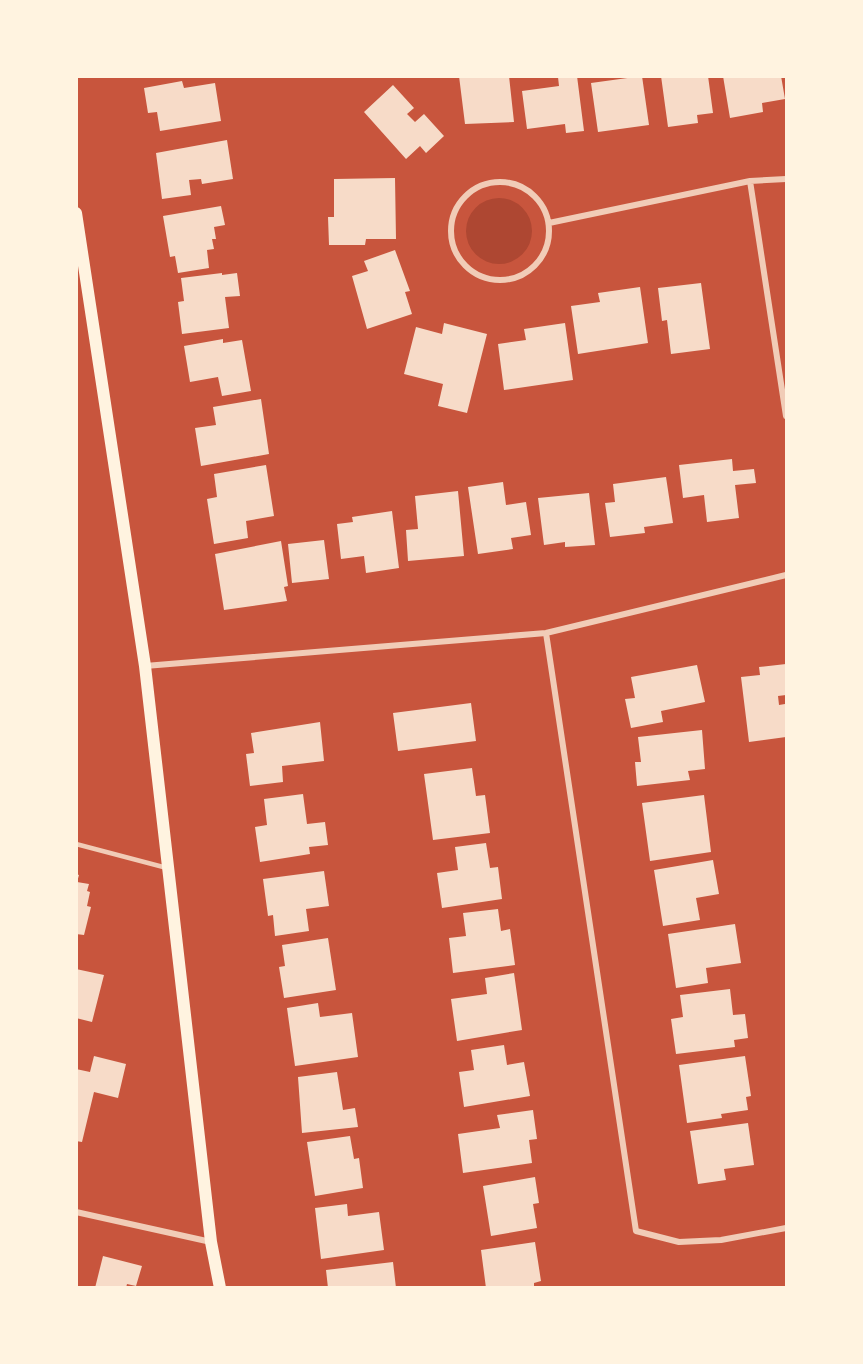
<svg xmlns="http://www.w3.org/2000/svg" width="863" height="1364" viewBox="0 0 863 1364" font-family="Mulish,sans-serif">
  <style>
    .green { fill: #ae4732 }
    .building { fill: #f7dbc8 }
    .lines { fill: none; stroke-linecap: round; stroke-linejoin: round }
    .service { stroke: #f1ccb7; stroke-width: 4.5 }
    .minor { stroke: #f1ccb7; stroke-width: 6 }
    .secondary { stroke: #fff3e0; stroke-width: 12 }
  </style>
  <rect width="100%" height="100%" fill="#c8553d"/>
  <!-- green -->
  <path class="green" d="M466 231a33 33 0 1 1 66 0a33 33 0 1 1-66 0Z"/>
  <!-- building -->
  <path class="building" d="M459,76H509L514,122L465,124Z
    M577,76L584,131L566,133L565,124L527,129L522,91L559,86L558,77Z
    M642,76L649,125L598,132L591,83Z
    M661,76H708L713,113L697,115L698,123L668,127Z
    M723,76H781L785,99L762,103L763,112L730,118Z
    M182,81L184,88L215,83L221,121L160,131L157,112L148,113L144,88Z
    M393,85L414,108L407,114L415,122L424,114L444,136L426,153L420,146L406,159L364,112Z
    M227,140L233,179L202,184L201,179L189,180L191,195L162,199L156,153Z
    M395,178L396,239H366L365,245H329L328,217H334V179Z
    M221,206L225,225L214,227L216,239H212L214,249L207,250L209,268L178,273L175,256L170,257L163,216Z
    M395,250L410,291L405,292L412,314L367,329L352,276L368,271L364,261Z
    M222,273V275L237,273L240,296L225,297L229,328L182,334L178,302L184,301L181,278Z
    M701,283L710,349L671,354L667,320L662,321L658,288Z
    M640,287L648,343L578,354L571,306L600,302L598,293Z
    M444,323L487,334L467,413L438,406L443,384L404,374L416,327L442,334Z
    M565,323L573,380L504,390L498,344L526,340L524,329Z
    M223,339V343L242,340L251,391L222,396L218,377L190,382L184,346Z
    M261,399L269,454L201,466L195,428L216,425L213,407Z
    M732,459L733,471L754,469L756,483L735,485L739,518L707,522L704,495L683,498L679,465Z
    M266,465L274,516L246,521L248,538L214,544L207,499L217,497L214,474Z
    M666,477L673,523L644,527L645,533L610,537L605,503L615,502L613,484Z
    M503,482L506,505L526,502L531,535L511,538L513,549L478,554L468,487Z
    M458,491L464,556L408,561L406,530L418,529L415,496Z
    M589,493L595,545L565,547V542L544,545L538,498Z
    M392,511L399,568L366,573L364,556L341,559L337,524L353,522L352,517Z
    M324,540L329,579L292,583L288,544Z
    M281,541L288,586L284,587L287,601L224,610L215,554Z
    M786,664V695L778,696L779,705L785,704L786,737L749,742L741,677L760,675L759,667Z
    M697,665L705,702L661,711L663,722L631,728L625,699L635,698L631,677Z
    M471,703L476,741L398,751L393,713Z
    M320,722L324,761L282,766L283,782L250,786L246,754L254,753L251,733Z
    M702,730L705,769L688,771L690,780L637,786L635,762H641L638,737Z
    M472,768L476,796L485,795L490,833L433,840L424,774Z
    M303,794L307,824L325,822L328,845L309,847L310,854L260,862L255,827L267,825L264,799Z
    M704,795L711,852L650,861L642,803Z
    M486,843L490,868L498,867L502,899L442,908L437,873L458,870L455,847Z
    M713,860L719,894L696,898L700,920L663,926L654,870Z
    M324,871L329,906L306,909L309,931L275,936L273,915L268,916L263,879Z
    M76,874L79,875L77,882L89,884L87,891L90,892L87,906L91,907L84,935L76,934Z
    M498,909L501,931L510,929L515,965L453,973L449,938L466,936L463,913Z
    M735,924L741,963L706,968L708,983L676,988L668,934Z
    M328,938L336,990L284,998L279,967L285,966L282,945Z
    M76,969L104,975L92,1022L76,1018Z
    M514,973L522,1030L457,1041L451,999L487,994L485,978Z
    M730,989L733,1015L745,1014L748,1038L734,1040L735,1047L676,1054L671,1019L683,1017L680,995Z
    M318,1003L320,1017L352,1013L358,1057L295,1066L287,1008Z
    M504,1045L507,1065L524,1062L530,1096L464,1107L459,1072L474,1070L471,1050Z
    M94,1056L126,1064L118,1098L94,1092L82,1142L76,1141V1069L90,1072Z
    M745,1056L751,1096L746,1097L748,1110L721,1114L722,1118L687,1123L679,1065Z
    M337,1072L343,1110L355,1108L358,1127L302,1133L298,1077Z
    M533,1110L537,1139L529,1140L532,1163L463,1173L458,1134L500,1128L497,1115Z
    M748,1123L754,1165L724,1169L726,1180L698,1184L690,1131Z
    M350,1136L354,1159L359,1158L363,1188L315,1196L307,1142Z
    M535,1177L539,1203L533,1204L537,1228L491,1236L483,1186Z
    M347,1204L348,1216L379,1212L384,1250L321,1259L315,1208Z
    M535,1242L541,1281L534,1283V1288H486L481,1250Z
    M103,1256L142,1266L136,1286L127,1284L126,1288H95Z
    M393,1262L396,1288H328L326,1270Z"/>
  <g class="lines">
    <!-- service -->
    <path class="service" d="M76,844L167,868"/>
    <!-- minor -->
    <path class="minor" d="M750,181L786,416
      M451 231a49 49 0 1 1 98 0a49 49 0 1 1-98 0Z
      M549,223L750,181L786,179
      M546,633L636,1231L679,1242L721,1240L786,1228
      M145,666L546,633L786,575
      M76,1212L211,1242"/>
    <!-- secondary -->
    <path class="secondary" d="M76,213L145,666L211,1242L220,1288"/>
  </g>
  <!-- border -->
  <rect width="863" height="1364" fill="none" stroke="#fff3e0" stroke-width="156"/>
</svg>
